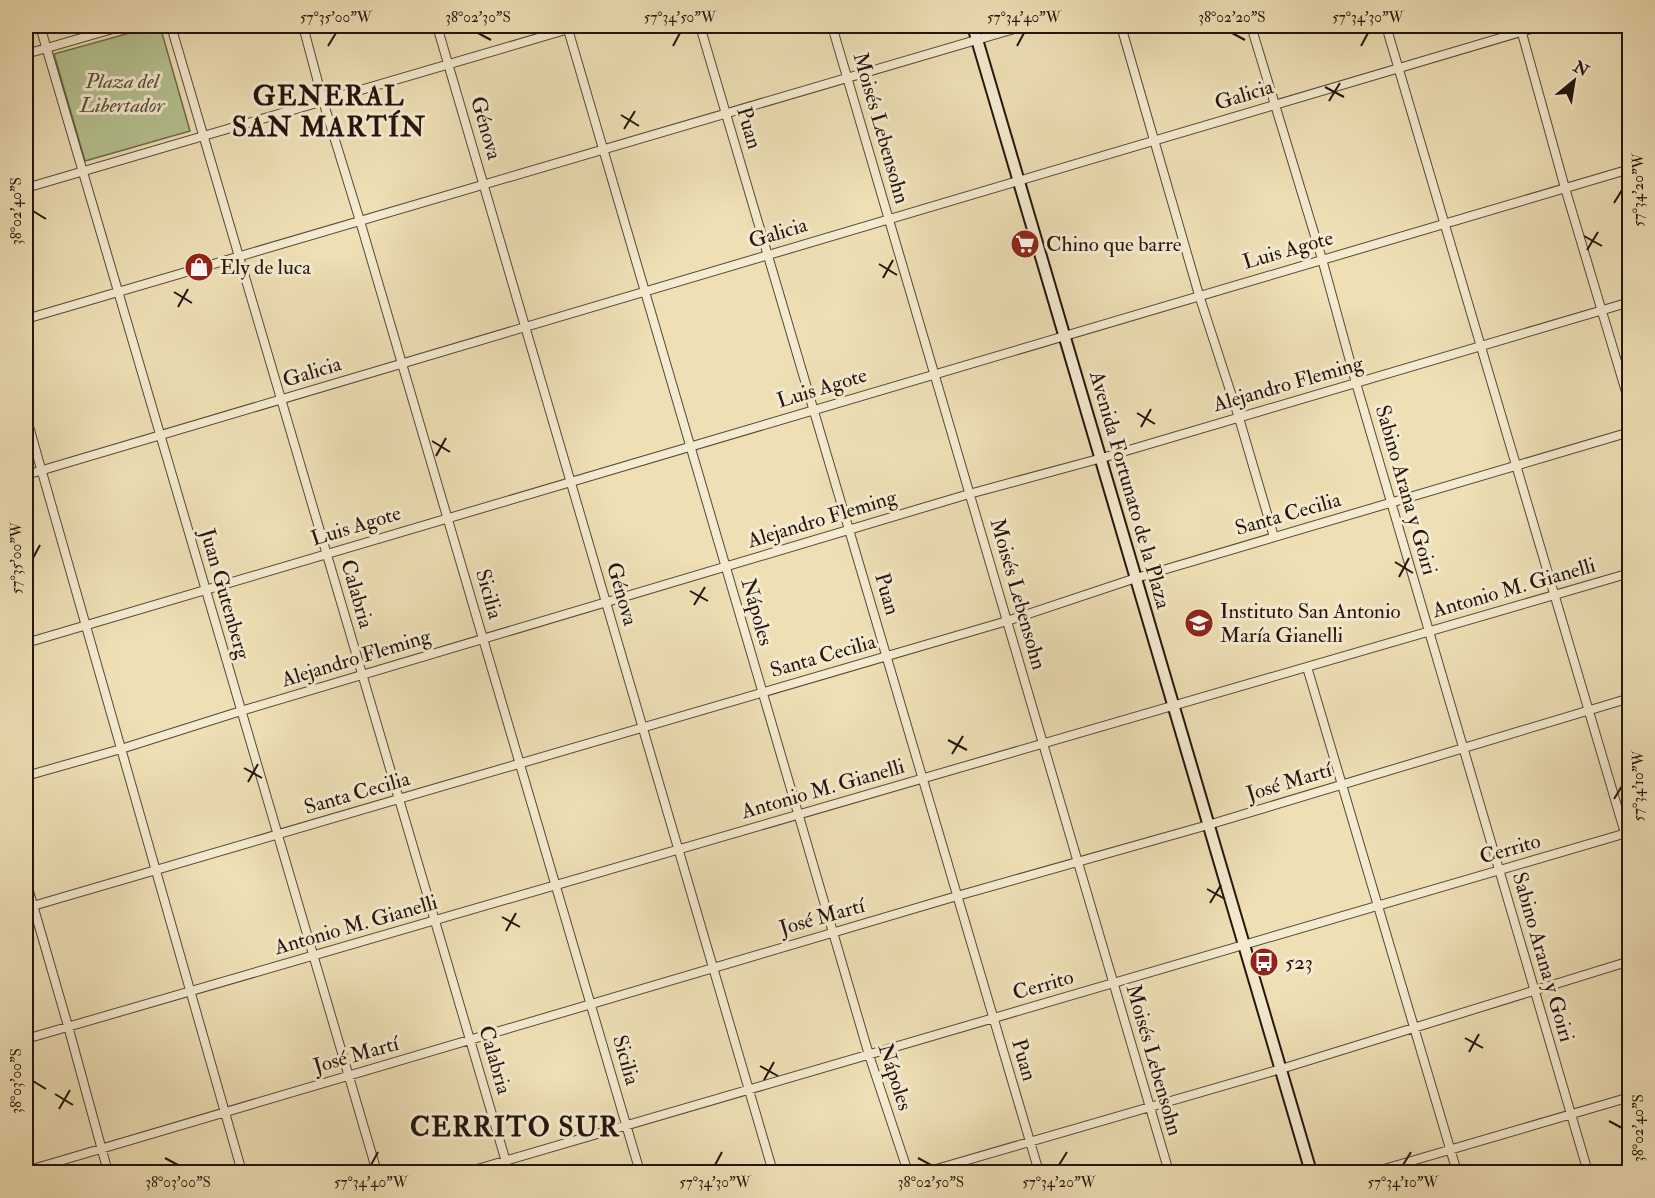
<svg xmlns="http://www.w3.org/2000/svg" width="1655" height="1198" viewBox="0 0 1655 1198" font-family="'IM FELL Double Pica',serif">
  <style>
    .green { fill: #b5c290; stroke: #6c6c4f; stroke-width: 1.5 }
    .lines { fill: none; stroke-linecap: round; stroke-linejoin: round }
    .street-casing { stroke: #564838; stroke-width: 10 }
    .secondary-casing { stroke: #24150e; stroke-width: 14 }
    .street { stroke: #f4eacf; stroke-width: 8 }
    .secondary { stroke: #f4eacf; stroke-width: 10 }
    .ticks { fill: none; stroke: #24150e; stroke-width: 2 }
    .labels { text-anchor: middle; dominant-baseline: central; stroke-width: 6; stroke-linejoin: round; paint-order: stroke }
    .park-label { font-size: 21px; font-style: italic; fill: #57523c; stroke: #f4eacf }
    .street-label { font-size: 21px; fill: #24150e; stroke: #f4eacf }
    .poi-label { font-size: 21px; fill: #24150e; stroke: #f4eacf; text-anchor: start }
    .district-label { font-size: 27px; font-weight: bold; letter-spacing: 1.5px; fill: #24150e; stroke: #f4eacf }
    .neatline { fill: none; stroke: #24150e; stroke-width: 2 }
    .ticks-label { font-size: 15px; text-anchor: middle; fill: #24150e }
  </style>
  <rect width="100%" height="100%" fill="#eedfb5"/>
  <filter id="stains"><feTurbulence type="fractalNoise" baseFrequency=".00333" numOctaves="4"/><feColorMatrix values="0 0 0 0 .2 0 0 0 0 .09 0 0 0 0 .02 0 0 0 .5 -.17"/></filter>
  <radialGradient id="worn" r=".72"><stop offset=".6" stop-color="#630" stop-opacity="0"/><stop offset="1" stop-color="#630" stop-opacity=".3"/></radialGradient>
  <!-- green -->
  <path class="green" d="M155,26H160L190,131L85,161L54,54Z"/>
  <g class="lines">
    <!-- street casing -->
    <g class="street-casing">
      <path id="street" d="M40,26L377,1172
        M171,26L509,1172
        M303,26L323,101L360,221L640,1172
        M437,26L773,1172
        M567,26L869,1055L908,1172
        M700,26L1039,1172
        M832,26L1169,1172
        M1121,26L1199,295L1239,418L1274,537
        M1251,26L1322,259L1356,383L1588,1172
        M1386,26L1630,850
        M1520,26L1565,188L1630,405
        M26,54L123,26
        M26,188L579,26
        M26,319L1024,26
        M26,416L242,1172
        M26,475L1541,26
        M26,643L1630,169
        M1307,667L1457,1172
        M26,776L121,749L241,711L969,494L1102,458L1630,302
        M26,881L68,1026L108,1172
        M26,908L1007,621L1136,578L1630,432
        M26,1039L1630,573
        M26,1171L957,896L1208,825L1630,698
        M467,1172L1630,832
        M926,1172L1281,1069L1630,961
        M1374,1172L1630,1097"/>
    </g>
    <!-- secondary casing -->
    <g class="secondary-casing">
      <path id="secondary" d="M973,26L1311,1172"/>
    </g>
    <!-- street -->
    <use href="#street" class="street"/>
    <!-- secondary -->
    <use href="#secondary" class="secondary"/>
  </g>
  <!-- ticks -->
  <path class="ticks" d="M478,33L491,40M1232,33L1245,40M328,46L336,33M673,46L680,33M1017,46L1024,33M1361,46L1368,33M1325,87L1344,97M1329,101L1340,83M621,115L639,126M624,129L635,111M1614,203L1622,190M33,211L46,219M1584,236L1602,246M1587,250L1598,232M879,264L897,275M883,278L893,260M174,292L192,303M178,307L188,289M1137,413L1155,424M1141,427L1151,409M432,441L450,452M436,456L446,438M33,558L40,545M1395,562L1413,573M1399,577L1409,558M690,591L708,601M694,605L705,587M948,740L967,750M952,754L963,736M244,768L262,778M248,782L258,764M1614,799L1622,786M1207,889L1225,899M1210,903L1221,885M502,917L520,927M506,931L516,913M1465,1038L1483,1048M1469,1052L1479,1034M760,1066L778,1076M764,1080L774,1062M33,1081L46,1089M55,1094L73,1105M59,1109L70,1090M1609,1121L1622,1128M165,1158L178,1165M918,1158L931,1165M371,1165L378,1152M715,1165L722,1152M1059,1165L1067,1152M1403,1165L1411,1152"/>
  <!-- icons -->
  <defs>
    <g id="supermarket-disc" transform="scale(1.5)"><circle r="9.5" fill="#8f2418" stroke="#f4eacf"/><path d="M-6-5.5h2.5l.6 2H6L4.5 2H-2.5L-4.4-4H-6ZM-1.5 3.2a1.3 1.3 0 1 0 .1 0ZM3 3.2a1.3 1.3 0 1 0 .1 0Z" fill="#fff"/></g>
    <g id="shop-disc" transform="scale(1.5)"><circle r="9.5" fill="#8f2418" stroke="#f4eacf"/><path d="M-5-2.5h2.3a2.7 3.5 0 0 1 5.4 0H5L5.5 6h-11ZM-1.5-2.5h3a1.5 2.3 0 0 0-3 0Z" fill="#fff"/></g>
    <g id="school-disc" transform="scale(1.5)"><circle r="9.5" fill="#8f2418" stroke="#f4eacf"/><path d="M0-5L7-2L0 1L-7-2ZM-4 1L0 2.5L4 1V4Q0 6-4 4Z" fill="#fff"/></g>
    <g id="bus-disc" transform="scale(1.5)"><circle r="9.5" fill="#8f2418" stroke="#f4eacf"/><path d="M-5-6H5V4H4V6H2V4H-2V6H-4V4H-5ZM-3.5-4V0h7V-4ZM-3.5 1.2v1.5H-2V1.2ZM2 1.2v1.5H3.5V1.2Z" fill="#fff"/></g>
  </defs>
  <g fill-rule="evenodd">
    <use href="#supermarket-disc" x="1025" y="244"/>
    <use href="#shop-disc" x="199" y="267"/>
    <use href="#school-disc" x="1199" y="623"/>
    <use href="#bus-disc" x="1264" y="962"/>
  </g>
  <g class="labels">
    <!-- park labels -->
    <g class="park-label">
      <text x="122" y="81">Plaza del<tspan x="122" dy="24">Libertador</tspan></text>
    </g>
    <!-- street labels -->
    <g class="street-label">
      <text transform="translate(1244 95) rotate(-17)">Galicia</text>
      <text transform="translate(486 128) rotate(74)">Génova</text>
      <text transform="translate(749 128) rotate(74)">Puan</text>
      <text transform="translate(881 128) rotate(74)">Moisés Lebensohn</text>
      <text transform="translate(778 233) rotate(-17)">Galicia</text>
      <text transform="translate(1288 250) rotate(-16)">Luis Agote</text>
      <text transform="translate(312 372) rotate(-17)">Galicia</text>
      <text transform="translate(1288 384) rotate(-16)">Alejandro Fleming</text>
      <text transform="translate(822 388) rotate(-17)">Luis Agote</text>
      <text transform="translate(1130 490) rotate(74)">Avenida Fortunato de la Plaza</text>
      <text transform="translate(1406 490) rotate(74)">Sabino Arana y Goiri</text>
      <text transform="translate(1288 514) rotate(-16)">Santa Cecilia</text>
      <text transform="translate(822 519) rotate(-17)">Alejandro Fleming</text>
      <text transform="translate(356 526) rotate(-17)">Luis Agote</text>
      <text transform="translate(1514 588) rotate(-16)">Antonio M. Gianelli</text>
      <text transform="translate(225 594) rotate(74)">Juan Gutenberg</text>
      <text transform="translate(357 594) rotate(74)">Calabria</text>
      <text transform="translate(489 594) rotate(74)">Sicilia</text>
      <text transform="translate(622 594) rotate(74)">Génova</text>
      <text transform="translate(887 594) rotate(74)">Puan</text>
      <text transform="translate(1018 594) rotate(74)">Moisés Lebensohn</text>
      <text transform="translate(757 612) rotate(74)">Nápoles</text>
      <text transform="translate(823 656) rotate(-16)">Santa Cecilia</text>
      <text transform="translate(356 658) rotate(-17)">Alejandro Fleming</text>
      <text transform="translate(1289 782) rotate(-17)">José Martí</text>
      <text transform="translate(823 789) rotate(-16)">Antonio M. Gianelli</text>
      <text transform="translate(357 793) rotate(-16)">Santa Cecilia</text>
      <text transform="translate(1510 849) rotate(-16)">Cerrito</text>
      <text transform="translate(822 917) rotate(-16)">José Martí</text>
      <text transform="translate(356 925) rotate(-16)">Antonio M. Gianelli</text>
      <text transform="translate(1543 957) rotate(74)">Sabino Arana y Goiri</text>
      <text transform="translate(1043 985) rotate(-16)">Cerrito</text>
      <text transform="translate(356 1055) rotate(-16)">José Martí</text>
      <text transform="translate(495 1060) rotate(74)">Calabria</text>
      <text transform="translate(626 1060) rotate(74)">Sicilia</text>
      <text transform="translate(1024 1060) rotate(74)">Puan</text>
      <text transform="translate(1154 1060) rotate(74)">Moisés Lebensohn</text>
      <text transform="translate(895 1077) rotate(72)">Nápoles</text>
    </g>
    <!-- poi labels -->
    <g class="poi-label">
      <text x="1046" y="244">Chino que barre</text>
      <text x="220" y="267">Ely de luca</text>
      <text x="1220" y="611">Instituto San Antonio<tspan x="1220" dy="24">María Gianelli</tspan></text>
      <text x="1285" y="962">523</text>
    </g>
    <!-- district labels -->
    <g class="district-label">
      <text x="329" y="96">GENERAL<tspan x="329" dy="31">SAN MARTÍN</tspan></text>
      <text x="515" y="1127">CERRITO SUR</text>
    </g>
  </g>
  <!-- margin -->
  <rect width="1655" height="1198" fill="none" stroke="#eedfb5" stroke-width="66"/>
  <!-- north arrow -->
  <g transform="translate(1574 81) rotate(30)" stroke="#f4eacf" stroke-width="4.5" paint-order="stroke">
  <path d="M0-4.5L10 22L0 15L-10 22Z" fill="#24150e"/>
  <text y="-9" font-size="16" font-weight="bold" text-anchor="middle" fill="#24150e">N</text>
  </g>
  <rect x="33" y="33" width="1589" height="1132" class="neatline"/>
  <g class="ticks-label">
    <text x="336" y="22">57°35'00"W</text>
    <text x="478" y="22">38°02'30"S</text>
    <text x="680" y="22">57°34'50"W</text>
    <text x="1024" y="22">57°34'40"W</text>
    <text x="1232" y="22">38°02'20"S</text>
    <text x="1368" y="22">57°34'30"W</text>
    <text transform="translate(1638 190) rotate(-90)" y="5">57°34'20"W</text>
    <text transform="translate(16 211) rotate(-90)" y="5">38°02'40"S</text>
    <text transform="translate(16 558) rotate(-90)" y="5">57°35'00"W</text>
    <text transform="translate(1638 786) rotate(-90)" y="5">57°34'10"W</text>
    <text transform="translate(16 1081) rotate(-90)" y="5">38°03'00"S</text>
    <text transform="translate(1638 1128) rotate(-90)" y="5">38°02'40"S</text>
    <text x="178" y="1187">38°03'00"S</text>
    <text x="371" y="1187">57°34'40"W</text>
    <text x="715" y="1187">57°34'30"W</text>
    <text x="931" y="1187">38°02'50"S</text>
    <text x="1059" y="1187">57°34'20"W</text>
    <text x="1403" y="1187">57°34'10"W</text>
  </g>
  <rect width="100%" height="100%" filter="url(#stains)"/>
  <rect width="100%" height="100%" fill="url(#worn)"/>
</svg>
